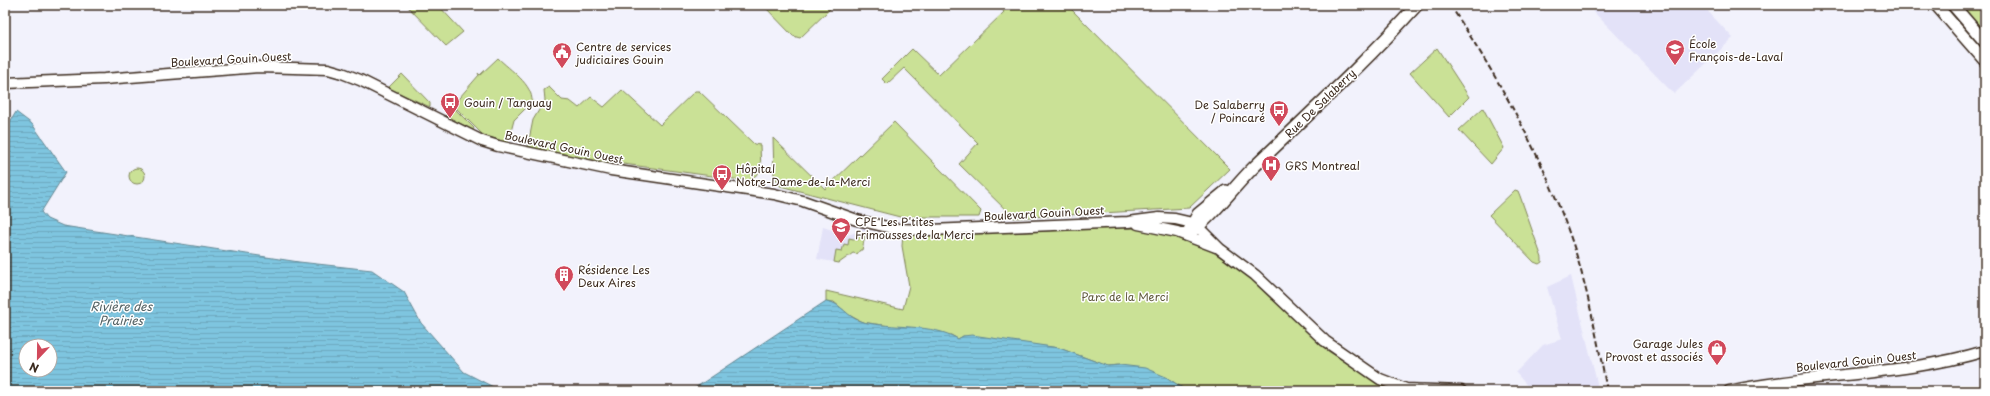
<svg xmlns="http://www.w3.org/2000/svg" width="1990" height="396" viewBox="0 0 1990 396" font-family="'Playpen Sans',sans-serif">
  <style>
    .built { fill: #e3e2f8 }
    .green { fill: #cae196; stroke: #82865a }
    .water { fill: url(#water-rules); stroke: #638792; fill-rule: evenodd }
    .lines { fill: none; stroke-linecap: round; stroke-linejoin: round }
    .tertiary-casing { stroke: #3b2a1e; stroke-width: 13 }
    .secondary-casing { stroke: #3b2a1e; stroke-width: 14 }
    .tertiary { stroke: #fff; stroke-width: 10 }
    .secondary { stroke: #fff; stroke-width: 11 }
    .rail { stroke: #3b2a1e; stroke-width: 2; stroke-dasharray: 6 3; stroke-linecap: butt }
    .labels { text-anchor: middle; dominant-baseline: central; stroke-width: 3; stroke-linejoin: round; paint-order: stroke }
    .poi-label { font-size: 11px; fill: #3b2a1e; stroke: #fff; text-anchor: start }
    .street-label { font-size: 11px; fill: #3b2a1e; stroke: #fff }
    .park-label { font-size: 11px; fill: #5f583c; stroke: #fff }
    .water-label { font-size: 12px; font-style: italic; fill: #526062; stroke: #fff }
  </style>
  <defs>
    <pattern id="water-rules" width="6" height="5" patternUnits="userSpaceOnUse"><rect width="6" height="5" fill="#7ec5df"/><path d="M0 2.5h6" fill="none" stroke="#6ea9bf"/></pattern>
  </defs>
  <rect width="100%" height="100%" fill="#f2f2fc"/>
  <filter id="ink" filterUnits="userSpaceOnUse"><feTurbulence type="fractalNoise" baseFrequency=".025" numOctaves="2"/><feDisplacementMap in="SourceGraphic" scale="8" xChannelSelector="R" yChannelSelector="G"/><feConvolveMatrix kernelMatrix="1 2 1 2 8 2 1 2 1" color-interpolation-filters="sRGB"/></filter>
  <g filter="url(#ink)">
    <!-- built -->
    <path class="built" d="M1587,5H1702L1733,38L1674,94Z
      M823,227L847,235L854,233L862,227L867,228L862,250H860L857,254L853,253L839,263L817,259Z
      M1571,276L1599,391L1531,390L1516,373L1543,345L1562,339L1547,287Z"/>
    <!-- green -->
    <path class="green" d="M406,5H438L463,32L446,46Z
      M763,5H832L829,10L800,38L793,36Z
      M998,5H1067L1230,169L1189,208L1014,218L959,164L978,143L904,68L887,84L882,79L912,49L939,75L1004,12Z
      M1958,5H1985V35Z
      M1437,48L1469,97L1449,117L1410,73Z
      M498,58C510,70 533,84 532,102L514,120L508,143L483,135L453,105L479,75L478,73L480,75Z
      M402,74L430,103V107L388,88Z
      M549,87L562,100L570,101L579,108L591,97L604,107L622,90L660,125L695,91H699L754,144L760,145L761,171L749,181L594,160L533,149L528,145L533,120L545,100L544,90Z
      M449,103L474,128L473,130L446,116Z
      M1483,108L1504,148L1491,164L1459,130Z
      M894,122L981,211L979,217H900L780,186L774,175L773,138L825,189Z
      M129 176a8 8 0 1 1 16 0a8 8 0 1 1-16 0Z
      M1515,190L1518,191L1520,196L1542,258V262L1539,264L1534,262L1489,215Z
      M1118,227L1157,231L1192,242V244H1198L1208,249L1244,272L1328,351L1391,391H1187L1166,377L1120,365L1108,366L1059,348L963,336L958,339L951,335L862,322L849,315L834,302L826,301V291L903,309L909,286L902,246L903,234L938,235L1009,231L1010,233Z
      M859,235L865,236L862,250H860L857,254L853,253L839,263L834,262L836,250L842,251L844,244L848,245L849,238L858,240Z"/>
    <!-- water -->
    <path class="water" d="M16,112L32,124L66,172L41,212L47,219L63,226L299,262L372,270L404,292L421,323L464,372L501,391H5V130ZM26,346H50V370H26Z
      M826,301C841,302 848,319 863,322C892,329 932,323 958,339L963,336L972,335L1059,348L1108,366L1120,365L1145,368L1166,377L1187,391H686L695,388Z"/>
    <g class="lines">
      <!-- tertiary casing -->
      <g class="tertiary-casing">
        <path id="tertiary" d="M5,83L104,79L259,67L328,69L342,73L360,80L482,141L498,146L611,170L774,194L803,201L857,220L896,229L930,230L1128,222L1159,218L1175,219L1188,222L1201,230L1220,249L1255,275L1325,341L1380,379L1406,389L1461,391
          M1138,224L1177,232L1216,247
          M1729,391C1814,373 1902,376 1985,351"/>
      </g>
      <!-- secondary casing -->
      <g class="secondary-casing">
        <path id="secondary" d="M1936,5L1985,61
          M1953,5L1985,42
          M1187,234L1198,214L1226,191
          M1187,235C1213,217 1230,191 1253,168C1308,115 1366,62 1417,5"/>
      </g>
      <!-- tertiary -->
      <use href="#tertiary" class="tertiary"/>
      <!-- secondary -->
      <use href="#secondary" class="secondary"/>
      <!-- rail -->
      <path class="rail" d="M1450,5C1501,82 1546,162 1575,250C1589,296 1598,343 1607,391"/>
    </g>
  </g>
  <!-- icons -->
  <defs>
    <g id="school-pin" transform="scale(1)"><path d="M0 17L-7.5 6A9.5 9.5 0 1 1 7.5 6Z" fill="#d1495b" stroke="#fff"/><path d="M0-5L7-2L0 1L-7-2ZM-4 1L0 2.5L4 1V4Q0 6-4 4Z" fill="#fff"/></g>
    <g id="civic-pin" transform="scale(1)"><path d="M0 17L-7.5 6A9.5 9.5 0 1 1 7.5 6Z" fill="#d1495b" stroke="#fff"/><path d="M-.6-6.5H3V-4.5H.6V-3L4-1V1h2V6H-6V1h2V-1L-.6-3ZM-1.2 2.5V6h2.4V2.5Z" fill="#fff"/></g>
    <g id="bus-pin" transform="scale(1)"><path d="M0 17L-7.5 6A9.5 9.5 0 1 1 7.5 6Z" fill="#d1495b" stroke="#fff"/><path d="M-5-6H5V4H4V6H2V4H-2V6H-4V4H-5ZM-3.5-4V0h7V-4ZM-3.5 1.2v1.5H-2V1.2ZM2 1.2v1.5H3.5V1.2Z" fill="#fff"/></g>
    <g id="hospital-pin" transform="scale(1)"><path d="M0 17L-7.5 6A9.5 9.5 0 1 1 7.5 6Z" fill="#d1495b" stroke="#fff"/><path d="M-5-5h3v3.5h4V-5h3V5h-3V1.5h-4V5h-3Z" fill="#fff"/></g>
    <g id="building-pin" transform="scale(1)"><path d="M0 17L-7.5 6A9.5 9.5 0 1 1 7.5 6Z" fill="#d1495b" stroke="#fff"/><path d="M-4-6H4V6H1V3H-1V6H-4ZM-2.5-4.3h1.7v1.8h-1.7ZM.8-4.3h1.7v1.8H.8ZM-2.5-1h1.7V.8h-1.7ZM.8-1h1.7V.8H.8Z" fill="#fff"/></g>
    <g id="shop-pin" transform="scale(1)"><path d="M0 17L-7.5 6A9.5 9.5 0 1 1 7.5 6Z" fill="#d1495b" stroke="#fff"/><path d="M-5-2.5h2.3a2.7 3.5 0 0 1 5.4 0H5L5.5 6h-11ZM-1.5-2.5h3a1.5 2.3 0 0 0-3 0Z" fill="#fff"/></g>
  </defs>
  <g fill-rule="evenodd">
    <use href="#school-pin" x="1675" y="49"/>
    <use href="#civic-pin" x="562" y="52"/>
    <use href="#bus-pin" x="450" y="102"/>
    <use href="#bus-pin" x="1279" y="110"/>
    <use href="#hospital-pin" x="1271" y="165"/>
    <use href="#bus-pin" x="722" y="174"/>
    <use href="#school-pin" x="841" y="227"/>
    <use href="#building-pin" x="564" y="275"/>
    <use href="#shop-pin" x="1717" y="349"/>
  </g>
  <g class="labels">
    <!-- poi labels -->
    <g class="poi-label">
      <text x="1689" y="43">École<tspan x="1689" dy="13">François-de-Laval</tspan></text>
      <text x="576" y="46">Centre de services<tspan x="576" dy="13">judiciaires Gouin</tspan></text>
      <text x="464" y="102">Gouin / Tanguay</text>
      <text x="1265" y="104" text-anchor="end">De Salaberry<tspan x="1265" dy="13">/ Poincaré</tspan></text>
      <text x="1285" y="165">GRS Montreal</text>
      <text x="736" y="168">Hôpital<tspan x="736" dy="13">Notre-Dame-de-la-Merci</tspan></text>
      <text x="855" y="221">CPE Les P'tites<tspan x="855" dy="13">Frimousses de la Merci</tspan></text>
      <text x="578" y="269">Résidence Les<tspan x="578" dy="13">Deux Aires</tspan></text>
      <text x="1703" y="343" text-anchor="end">Garage Jules<tspan x="1703" dy="13">Provost et associés</tspan></text>
    </g>
    <!-- street labels -->
    <g class="street-label">
      <text transform="translate(231 59) rotate(-3)">Boulevard Gouin Ouest</text>
      <text transform="translate(1320 103) rotate(-44)">Rue De Salaberry</text>
      <text transform="translate(564 147) rotate(12)">Boulevard Gouin Ouest</text>
      <text transform="translate(1044 213) rotate(-3)">Boulevard Gouin Ouest</text>
      <text transform="translate(1856 361) rotate(-6)">Boulevard Gouin Ouest</text>
    </g>
    <!-- park labels -->
    <g class="park-label">
      <text x="1125" y="296">Parc de la Merci</text>
    </g>
    <!-- water labels -->
    <g class="water-label">
      <text x="121" y="306">Rivière des<tspan x="121" dy="14">Prairies</tspan></text>
    </g>
  </g>
  <!-- margin -->
  <rect width="1990" height="396" fill="none" stroke="#fff" stroke-width="20"/>
  <rect x="10" y="10" width="1970" height="376" fill="none" stroke="#3b2a1e" stroke-width="1.5" filter="url(#ink)"/>
  <!-- north arrow -->
  <g transform="translate(38 358) rotate(202)"><circle r="19" fill="#ffffff" stroke="#b1aaa5"/>
  <path d="M0-3L7 15L0 10L-7 15Z" fill="#d1495b"/>
  <text y="-6" font-size="11" font-weight="bold" text-anchor="middle" fill="#3b2a1e">N</text>
  </g>
</svg>
